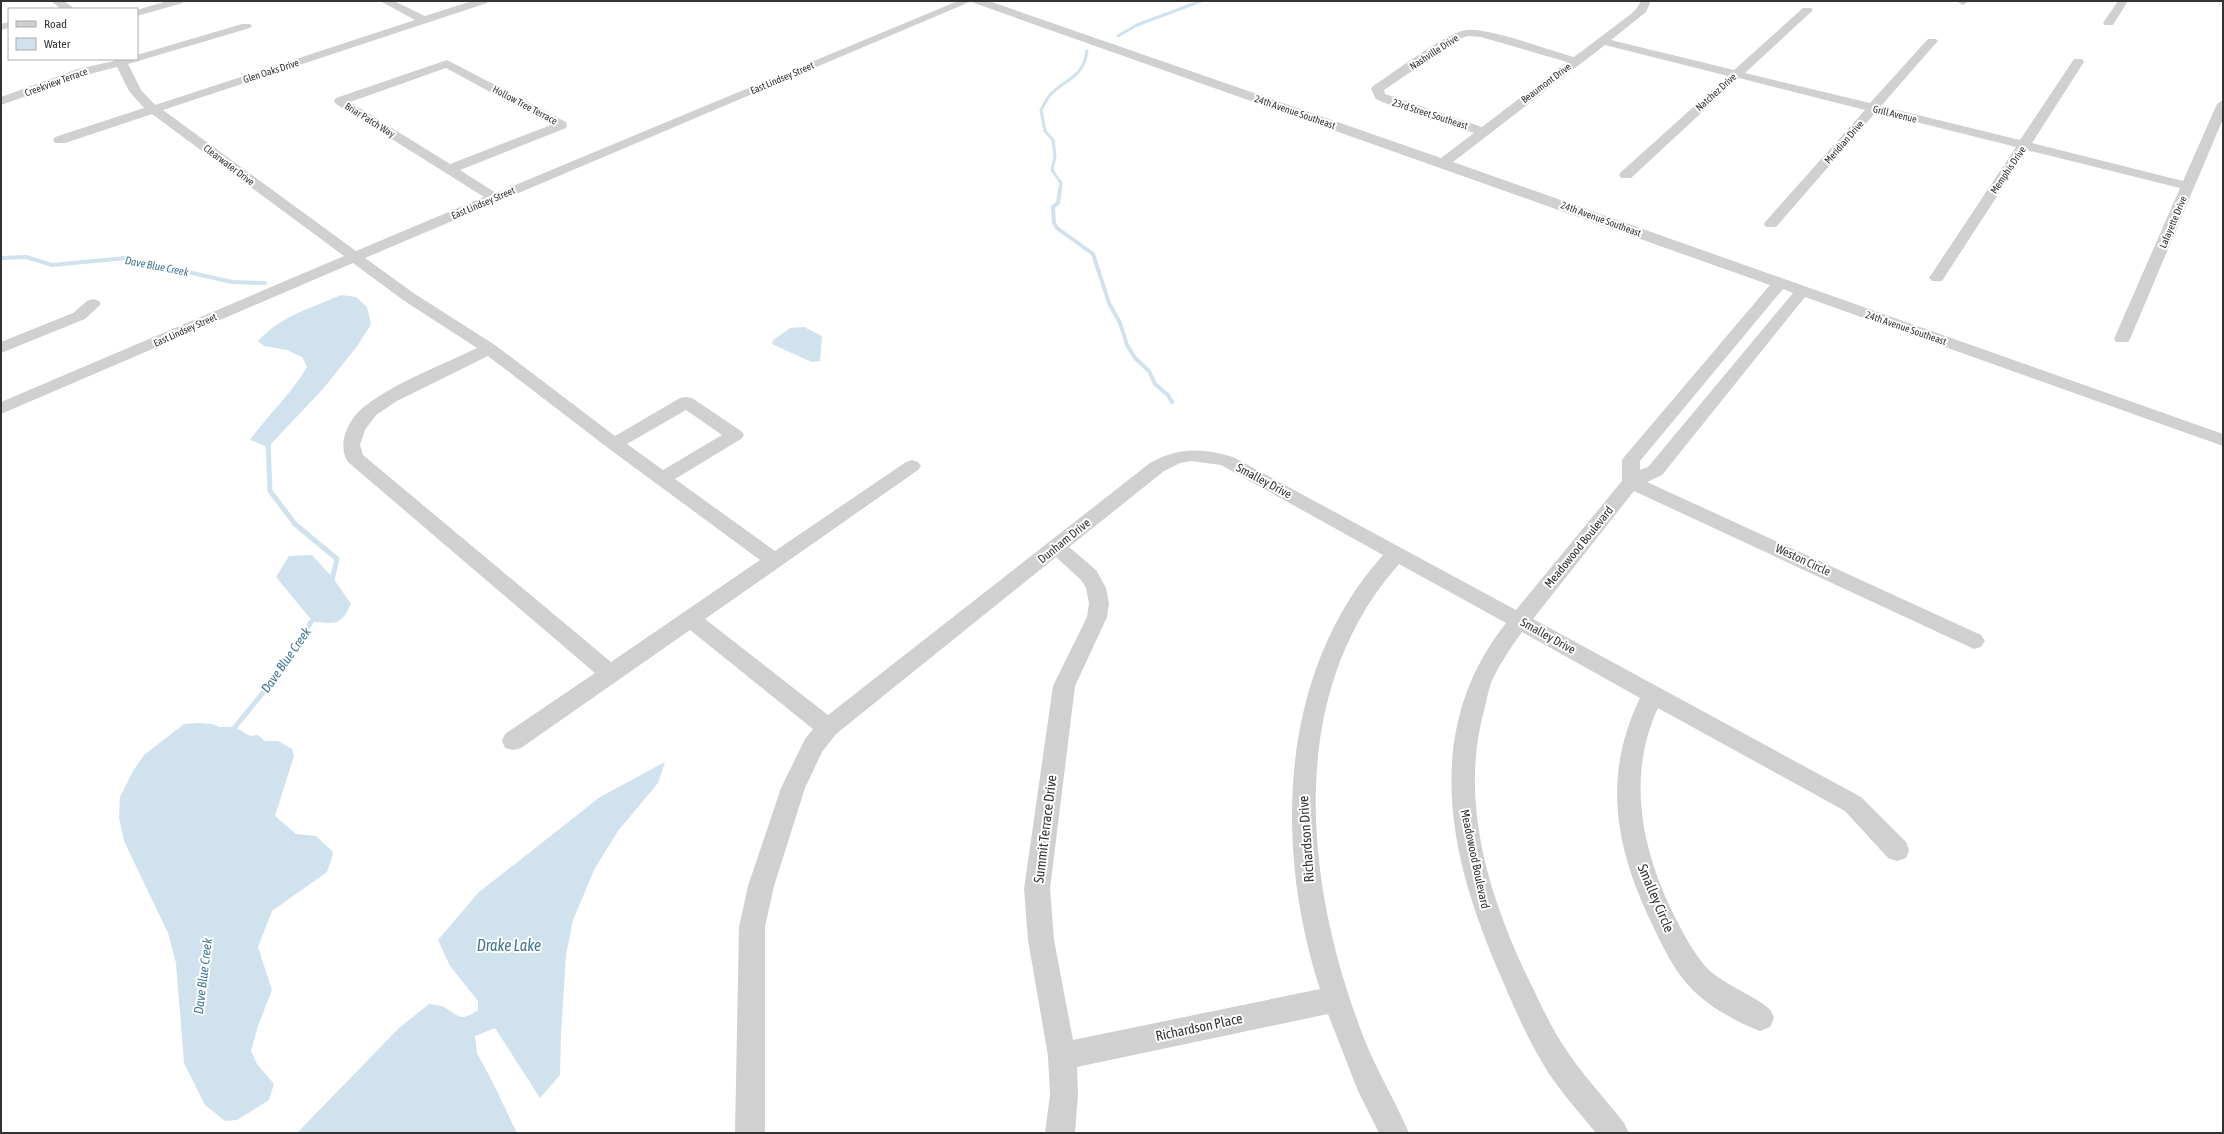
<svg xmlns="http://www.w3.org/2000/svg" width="2224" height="1134" viewBox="0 0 2224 1134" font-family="'Asap Condensed',sans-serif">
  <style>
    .water { fill: #cfe2ee }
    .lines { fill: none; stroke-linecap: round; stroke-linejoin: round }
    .stream-far2 { stroke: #cfe2ee; stroke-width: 3 }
    .stream-far1 { stroke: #cfe2ee; stroke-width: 4 }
    .stream { stroke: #cfe2ee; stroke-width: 5 }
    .minor { fill: #d0d0d0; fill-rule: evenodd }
    .labels { text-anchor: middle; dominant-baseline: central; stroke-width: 4; stroke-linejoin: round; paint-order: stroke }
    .far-street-label { font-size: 10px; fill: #333; stroke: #fff }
    .far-water-label { font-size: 11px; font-style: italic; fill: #3f7597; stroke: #fff }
    .street-label { font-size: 12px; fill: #333; stroke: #fff }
    .water-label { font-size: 13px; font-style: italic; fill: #3f7597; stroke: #fff }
    .near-street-label { font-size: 14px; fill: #333; stroke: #fff }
    .near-water-label { font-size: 16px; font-style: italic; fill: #3f7597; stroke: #fff }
  </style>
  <rect width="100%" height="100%" fill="#fff"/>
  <!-- water -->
  <path class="water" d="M341,295L356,297L367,307L371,324L358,345L323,389L268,447L250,440C268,415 291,394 307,367L302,357L287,350L264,346L258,341C281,316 311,308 341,295Z
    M804,327L822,336L820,361L812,362L807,360L772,344L773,340L790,328Z
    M312,555L333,578L351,604C340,627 335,623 313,622L276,577L289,556Z
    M199,723L212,724L220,727H235L250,736L258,735L265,741H278L292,749L294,756L275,816L296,834L316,836L332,851L333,854L327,872L272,911L258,947L272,990L258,1026L251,1051L257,1064L274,1084L269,1100L237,1120L225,1121L205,1105L184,1063L176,963L168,933L124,841L119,818L120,797L133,771L144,755L184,724Z
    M665,762L658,783L618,831L595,868L573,920L566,955L561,1033L560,1075L540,1098L495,1028L475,1036L477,1053L493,1083L517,1133H297L399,1028L429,1004C434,1005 440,1005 444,1007C460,1017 461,1022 478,1010V1001L450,966L438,940L478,893L600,797Z"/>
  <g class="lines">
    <!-- stream-far2 -->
    <path class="stream-far2" d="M1118,36L1137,25L1201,1
      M1060,190L1061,183L1052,170L1055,156L1053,140L1045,131L1041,110C1044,105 1047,98 1051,94C1068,77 1083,78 1087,51"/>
    <!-- stream-far1 -->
    <path class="stream-far1" d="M1060,189L1058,203L1053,207L1054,223L1057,228L1093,254L1109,303L1120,323L1127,345L1135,358L1149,371L1155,384L1168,395L1172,402
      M1,258L26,257L52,265L126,258L232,282L265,283"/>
    <!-- stream -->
    <path class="stream" d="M268,441L270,491L295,524L337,559L331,584
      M234,734L235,727L280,672L315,616"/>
    <!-- minor -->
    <path class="minor" d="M51,1H64L75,9H61Z
      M167,1H184L183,3L137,16V10Z
      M380,1H394L425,16L472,1H488L487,3L163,110L356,251L484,197L336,104L334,101L336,98L447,60L566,122L567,125L566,128L460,170L496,193L958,1H972L365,258L415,294L495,345L615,436L680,398L686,397L692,398L741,431L744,435L741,439L675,479L775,551L906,462L912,460L918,462L921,466L918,470L705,619L828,715L1150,463C1178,447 1203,448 1233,457L1516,610L1622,481V460L1625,456L1770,285L974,3L973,1H989L1441,158L1474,133L1382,102L1376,99L1371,89L1373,86C1392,74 1448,31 1467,30C1490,28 1549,50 1574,57L1631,14L1637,8L1641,1H1651L1646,12L1611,40L1734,70L1803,8H1811L1813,10L1811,12L1745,73L1870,103L1928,39H1936L1938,41L1936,43L1881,106L2020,140L2074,59H2082L2084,62L2032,143L2183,181L2217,104L2223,100V119L2130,339L2128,342H2116L2114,339L2180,188L2027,150L1942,281H1932L1929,278L2016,147L1876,112L1776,227H1766L1764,224L1766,221L1865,110L1739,78L1631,178H1621L1619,175L1621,172L1728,76L1605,45L1453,162L2223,434V446L1805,297L1662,475L1647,482L1981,635L1985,641L1981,647L1974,649L1634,491L1533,619L1861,797L1906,842L1909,850L1906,858L1897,861L1888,858L1845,811L1658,708C1626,776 1642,852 1675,917C1684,935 1695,956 1709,970C1722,983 1764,1001 1770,1010C1772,1012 1773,1015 1774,1018L1770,1027L1760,1031C1736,1022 1706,1005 1689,986C1673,969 1662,945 1652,924C1615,847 1602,777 1640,698L1522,632C1511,647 1501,662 1493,678C1489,687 1487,698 1485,707C1459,797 1487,890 1525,972C1537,996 1548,1022 1563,1045C1580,1072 1604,1097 1624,1123L1629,1133H1596C1578,1111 1557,1088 1543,1064C1527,1037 1514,1008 1502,979C1450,862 1419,733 1506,623L1399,564C1286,691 1304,877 1359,1025C1372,1063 1393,1096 1409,1133H1379L1358,1091L1328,1014L1077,1067L1078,1095L1075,1133H1045L1050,1095L1048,1056L1028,940L1024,889L1053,686L1087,617L1089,603L1086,588L1081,580L1056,557L836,734L822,752L805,788L774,886L765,927V1133H735L739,927L748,886L781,788L805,739L813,729L690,630L521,748L513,750L505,748L502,741L505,734L595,673L348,462C336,444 349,418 365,406C398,381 440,366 477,348L403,300L353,263L1,414V402L344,256L152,114L65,143H55L53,140L55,137L144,108L129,91L117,67L86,75L1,105V97L78,69L114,61L113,59H137V55L242,24H250L252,26L250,28L128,64L141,90L155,105L415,20ZM1468,36L1481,37L1567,62L1482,127L1385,94L1384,90L1459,39ZM446,68L551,125L450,164L350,102ZM1783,289L1793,293L1648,467L1640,470V461ZM488,356L608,448L760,560L611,662L363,455L360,445L365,430L376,415L397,401ZM686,410L722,435L663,470L627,444ZM1191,461L1221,465L1383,555C1278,672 1274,847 1320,989L1073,1040L1054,940L1050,889L1075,686L1107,617L1109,603L1106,588L1096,570L1069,547L1164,471L1180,463Z
      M1956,1H1968V2L1963,5Z
      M2118,1H2128L2113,25H2105L2103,23Z
      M9,22V28L1,30V24Z
      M93,299L99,301L101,304L85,319L1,353V342L73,313L87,301Z"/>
  </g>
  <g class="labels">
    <!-- far-street labels -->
    <g class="far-street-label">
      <text transform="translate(1434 52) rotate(-33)">Nashville Drive</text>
      <text transform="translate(271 71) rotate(-18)">Glen Oaks Drive</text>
      <text transform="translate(782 78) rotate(-23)">East Lindsey Street</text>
      <text transform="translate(56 82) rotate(-20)">Creekview Terrace</text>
      <text transform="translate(1546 83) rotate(-37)">Beaumont Drive</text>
      <text transform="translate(1716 92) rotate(-42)">Natchez Drive</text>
      <text transform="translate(525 105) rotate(28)">Hollow Tree Terrace</text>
      <text transform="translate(1295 112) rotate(19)">24th Avenue Southeast</text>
      <text transform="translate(1430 114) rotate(18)">23rd Street Southeast</text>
      <text transform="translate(1895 114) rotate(14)">Grill Avenue</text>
      <text transform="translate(370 120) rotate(32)">Briar Patch Way</text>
      <text transform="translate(1844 142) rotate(-49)">Meridian Drive</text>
      <text transform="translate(229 165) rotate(37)">Clearwater Drive</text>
      <text transform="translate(2008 170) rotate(-56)">Memphis Drive</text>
      <text transform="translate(483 203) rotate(-23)">East Lindsey Street</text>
      <text transform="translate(1601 219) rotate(20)">24th Avenue Southeast</text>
      <text transform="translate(2173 222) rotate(-67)">Lafayette Drive</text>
      <text transform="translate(1906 328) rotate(19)">24th Avenue Southeast</text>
      <text transform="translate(185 330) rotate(-24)">East Lindsey Street</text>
    </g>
    <!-- far-water labels -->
    <g class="far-water-label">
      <text transform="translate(157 266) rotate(11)">Dave Blue Creek</text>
    </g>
    <!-- street labels -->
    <g class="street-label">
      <text transform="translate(1264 481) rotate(28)">Smalley Drive</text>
      <text transform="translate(1064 541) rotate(-39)">Dunham Drive</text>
      <text transform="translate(1579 547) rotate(-51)">Meadowood Boulevard</text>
      <text transform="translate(1803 560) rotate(25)">Weston Circle</text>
      <text transform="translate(1548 636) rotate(29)">Smalley Drive</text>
      <text transform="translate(1475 859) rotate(78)">Meadowood Boulevard</text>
    </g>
    <!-- water labels -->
    <g class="water-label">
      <text transform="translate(286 660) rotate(-55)">Dave Blue Creek</text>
      <text transform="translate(203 976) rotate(-83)">Dave Blue Creek</text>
    </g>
    <!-- near-street labels -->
    <g class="near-street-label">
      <text transform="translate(1045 829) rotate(-83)">Summit Terrace Drive</text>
      <text transform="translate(1306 839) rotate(-94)">Richardson Drive</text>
      <text transform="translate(1656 898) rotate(67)">Smalley Circle</text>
      <text transform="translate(1199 1027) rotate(-12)">Richardson Place</text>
    </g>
    <!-- near-water labels -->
    <g class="near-water-label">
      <text x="509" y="945">Drake Lake</text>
    </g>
  </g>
  <!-- border -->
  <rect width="2224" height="1134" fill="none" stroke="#333333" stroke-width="4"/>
  <!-- legend -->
  <rect x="8" y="8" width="130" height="52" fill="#ffffff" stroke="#adadad"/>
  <rect x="16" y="21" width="20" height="6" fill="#d0d0d0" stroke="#adadad"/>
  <text x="44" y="28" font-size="12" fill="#333333">Road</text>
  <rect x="16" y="38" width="20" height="12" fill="#cfe2ee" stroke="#adadad"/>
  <text x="44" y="48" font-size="12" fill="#333333">Water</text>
</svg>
